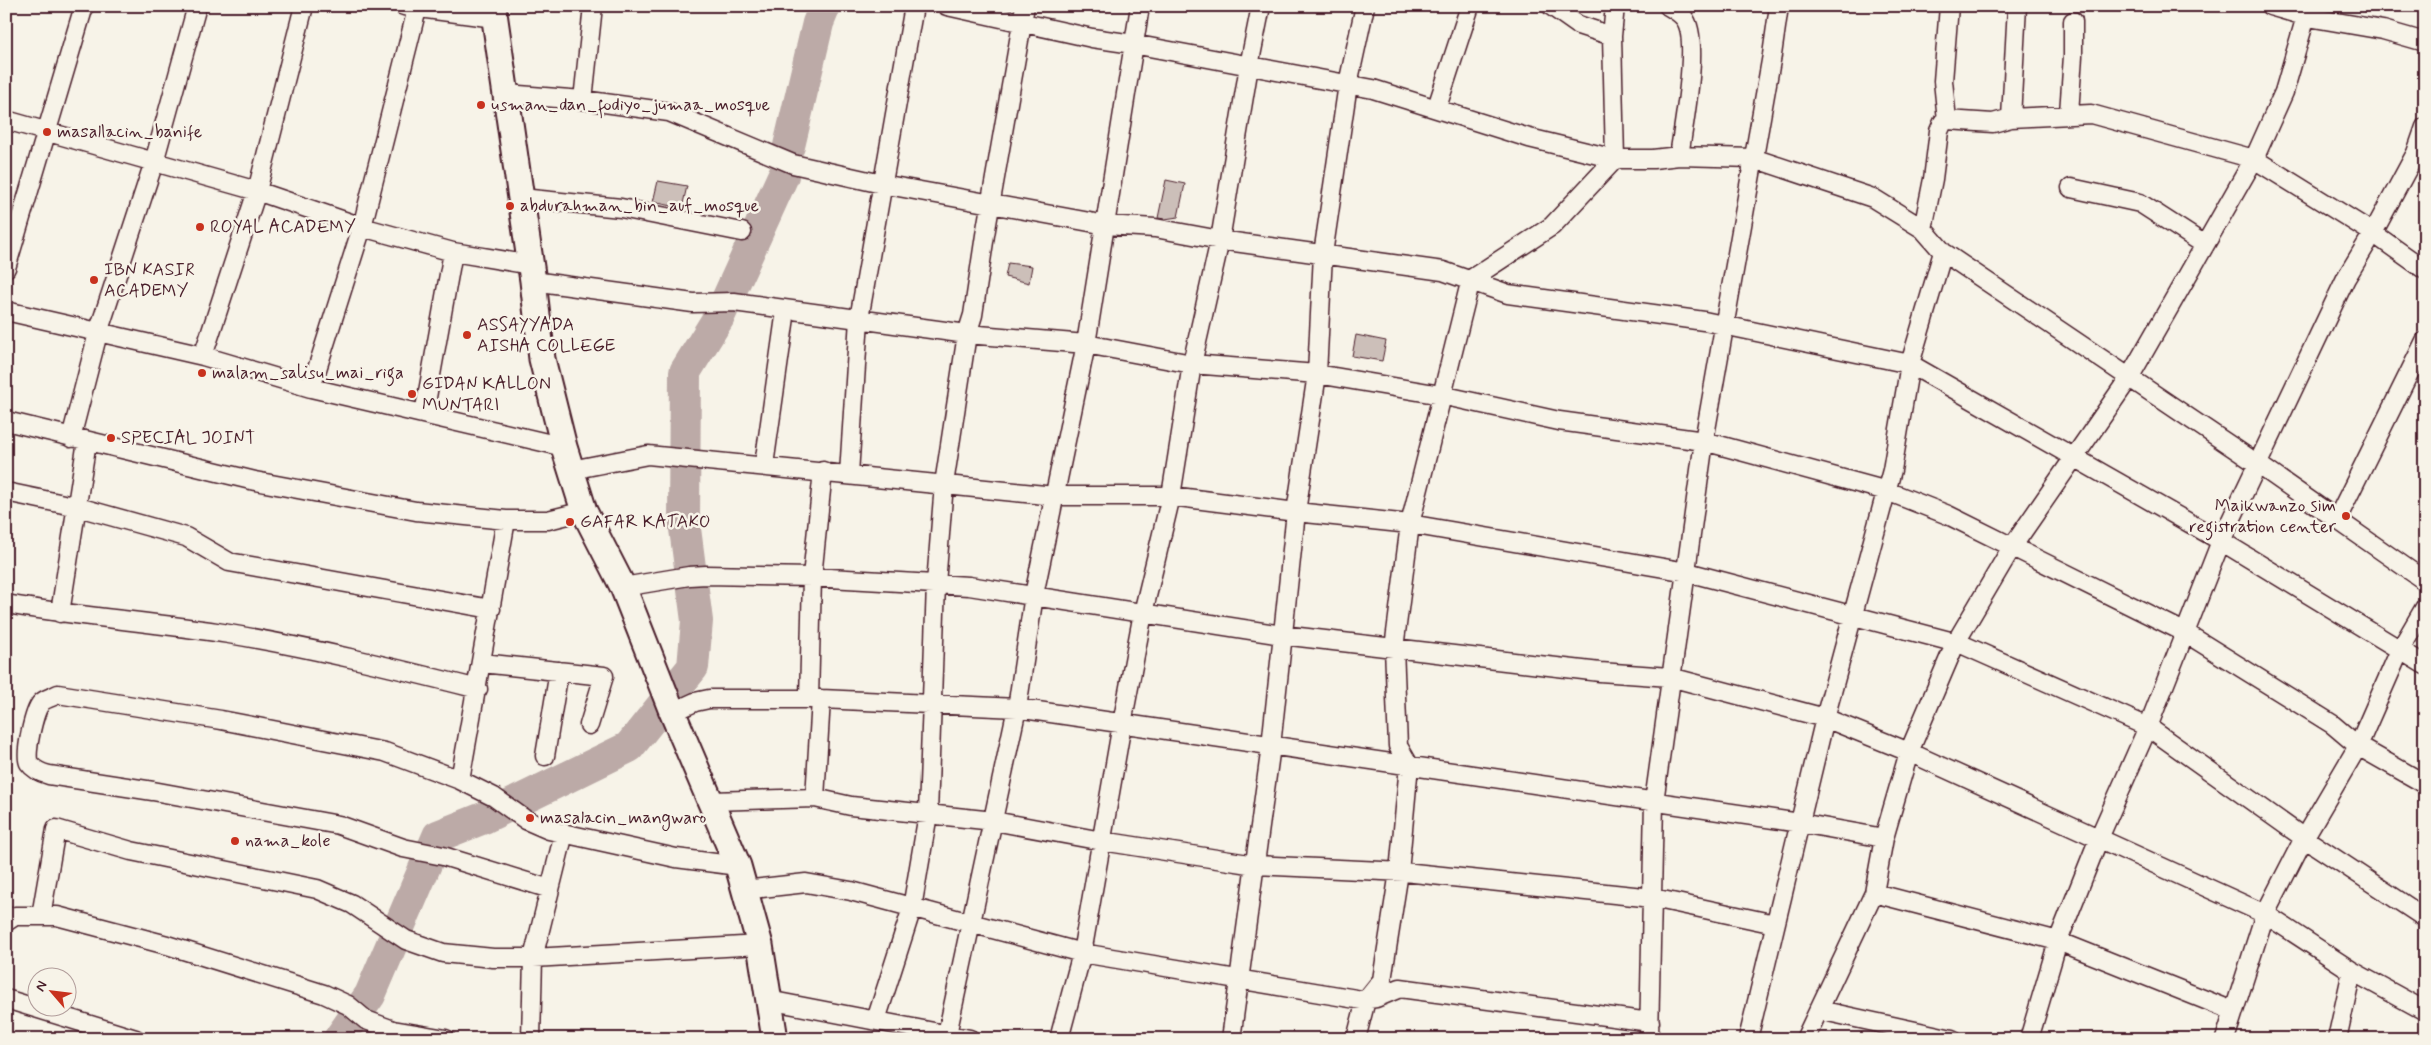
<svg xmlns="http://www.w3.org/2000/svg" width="2431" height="1045" viewBox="0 0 2431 1045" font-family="Mynerve,sans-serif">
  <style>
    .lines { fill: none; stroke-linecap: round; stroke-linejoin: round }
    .river { stroke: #bcaaa7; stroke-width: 32 }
    .building { fill: #ccbfb9; stroke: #4a1f2b }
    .street-casing { stroke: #4a1f2b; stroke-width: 21 }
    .secondary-casing { stroke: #4a1f2b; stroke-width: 29 }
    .street { stroke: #f7f3e8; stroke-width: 18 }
    .secondary { stroke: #f7f3e8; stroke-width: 25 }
    .poi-dot { fill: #c8321e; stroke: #f7f3e8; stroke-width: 2 }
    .labels { text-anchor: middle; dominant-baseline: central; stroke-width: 5; stroke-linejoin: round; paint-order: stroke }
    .poi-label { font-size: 18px; fill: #4a1f2b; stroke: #f7f3e8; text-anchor: start }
  </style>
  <rect width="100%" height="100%" fill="#f7f3e8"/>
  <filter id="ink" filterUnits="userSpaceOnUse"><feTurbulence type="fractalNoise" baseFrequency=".02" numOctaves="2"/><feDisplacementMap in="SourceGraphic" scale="10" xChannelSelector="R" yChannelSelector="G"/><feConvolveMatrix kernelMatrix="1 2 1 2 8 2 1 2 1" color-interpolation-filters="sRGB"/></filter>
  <g filter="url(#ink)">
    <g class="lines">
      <!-- river -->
      <path class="river" d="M789,146L818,23L825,6
        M339,1039L370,995L438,836L486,817L629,747L693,667L697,621L684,521L685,372L719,317L783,176"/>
    </g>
    <!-- building -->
    <path class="building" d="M1166,180L1185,184L1178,217L1165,219L1158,218Z
      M658,181L687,186L682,208L653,202Z
      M1008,263L1032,266L1029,283L1005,277Z
      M1356,335L1386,341L1382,361L1352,356Z"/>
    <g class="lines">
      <!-- street casing -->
      <g class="street-casing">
        <path id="street" d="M404,6L495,18
          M947,6L1092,38L1133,44L1373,89L1529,138L1615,159H1653L1679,156L1753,158L1873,198L1923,229L1943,252L2259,465L2425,581
          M1551,6L1578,25L1612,36
          M1668,6C1673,9 1680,13 1684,18C1701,38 1683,128 1679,156
          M2270,6L2308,17L2383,30L2425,42
          M506,94L583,100L669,112L793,164L882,184L1106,225L1155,228L1220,240L1443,271L1508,294L1704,321L1910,364L2221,541L2425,665
          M583,100L593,6
          M1437,107L1470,6
          M2069,113L2073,56V21
          M2011,118L2017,6
          M6,120L257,191L362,227L453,252L531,265
          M1947,120L1943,81L1949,6
          M2071,188L2140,203L2205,245
          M521,198L621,208L742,232
          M1923,229L1933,179L1939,131L1943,122L1947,120L1993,123L2011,118L2091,114L2254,159L2373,233L2425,270
          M6,268L84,6
          M533,281L693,303L734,302L967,334L973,315L985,235L1025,6
          M6,311L203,356L311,388L564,447
          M203,356L257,191L304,6
          M311,388L362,227L417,9
          M424,414L453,252
          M6,421L255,481L416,511L506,520H548L584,511
          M71,438L98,333L154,162L197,6
          M764,465L786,310
          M571,470L648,455L1055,496H1171L1296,512L1410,524L1687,572L1961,644L2148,727L2304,838L2425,918
          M849,474L859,319L914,6
          M6,492L78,507L186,537L229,562L491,609
          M2337,519L2425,341
          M623,587L689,576L706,575L812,577L969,586L1282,635L1600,672L1670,677L1825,718L1909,752L2265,914L2352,971L2425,1011
          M6,604C80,617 155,622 229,634C313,648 395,668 478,689
          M60,613L87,441
          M482,663L604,676L589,725
          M809,699L812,577L823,471
          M673,712L695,702L709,699H821L1017,708L1800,823L1884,838
          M545,756L559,671
          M460,780L506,520
          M815,798L821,699
          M712,801L815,798L851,806L994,821L1102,841L1255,865L1404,872L1653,898L1775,924
          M550,889L443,856L403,848L339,825L153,791L49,775C41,773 34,770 29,763C24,755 34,711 41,703C44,699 53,697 58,694L221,720L385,752L460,780L494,797L526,820L549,830L676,858L738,866
          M744,890L806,883L851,891L1082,953L1362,1000L1376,998L1400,988L1650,1022
          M1874,893L2058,941L2233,1011
          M41,916L56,829L131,851L317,889L352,904L406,940L443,953L493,958H533L760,945
          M6,922L15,916H57L167,945L324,994L348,1005L366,1020L393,1030L446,1039
          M6,999L136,1039
          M768,1000L970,1039
          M1819,1010L1952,1039
          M876,1020L912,908L928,814L936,584L944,484L967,334L1086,344L1192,364L1317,374L1441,395L1559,421L1704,441L1887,491L1948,515L2184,632L2332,724L2358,746L2425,784
          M531,1039L533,958L564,833
          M946,1039L1017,708L1034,595L1086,344L1140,6
          M1059,1039L1082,953L1122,724L1143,613L1171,496L1192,364L1220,240L1249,66L1261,6
          M1231,1039L1271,746L1296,512L1317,374L1323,254L1348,84L1365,6
          M1356,1039L1366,1000L1382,980L1399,872L1409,765L1398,746L1394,648L1410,524L1471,279L1552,226L1615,159L1612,36L1615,6
          M1649,1039L1654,802L1704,441L1772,55L1779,6
          M1748,1039L1825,718L1892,470L1910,364L1943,252
          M1805,1039L1874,893L1884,838L1909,752L1956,642L2012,547L2129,378L2254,159L2284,92L2309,6
          M2029,1039L2058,941L2099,838L2148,727L2221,541L2346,278L2373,233L2416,153L2425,127
          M2225,1039L2265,914L2304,838L2358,746L2400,650L2425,607
          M2337,1039L2352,971"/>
      </g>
      <!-- secondary casing -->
      <g class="secondary-casing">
        <path id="secondary" d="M493,6L533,281L542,359L564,447L584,511L623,587L671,709L738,866L760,945L775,1039"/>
      </g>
      <!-- street -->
      <use href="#street" class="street"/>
      <!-- secondary -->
      <use href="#secondary" class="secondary"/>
    </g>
  </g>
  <!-- markers -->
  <g class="poi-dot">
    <circle cx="481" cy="105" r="5"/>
    <circle cx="47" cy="132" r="5"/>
    <circle cx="510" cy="206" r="5"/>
    <circle cx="200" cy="227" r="5"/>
    <circle cx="94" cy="280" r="5"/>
    <circle cx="467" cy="335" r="5"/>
    <circle cx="202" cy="373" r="5"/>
    <circle cx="412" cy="394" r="5"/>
    <circle cx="111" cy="438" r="5"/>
    <circle cx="2346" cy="516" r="5"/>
    <circle cx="570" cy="522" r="5"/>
    <circle cx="530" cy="818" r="5"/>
    <circle cx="235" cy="841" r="5"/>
  </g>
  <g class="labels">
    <!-- poi labels -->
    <g class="poi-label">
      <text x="491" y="105">usman_dan_fodiyo_jumaa_mosque</text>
      <text x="57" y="132">masallacin_banife</text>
      <text x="520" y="206">abdurahman_bin_auf_mosque</text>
      <text x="210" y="227">ROYAL ACADEMY</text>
      <text x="104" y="270">IBN KASIR<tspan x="104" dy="21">ACADEMY</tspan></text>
      <text x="477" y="325">ASSAYYADA<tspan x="477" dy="21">AISHA COLLEGE</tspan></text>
      <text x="212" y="373">malam_salisu_mai_riga</text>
      <text x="422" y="384">GIDAN KALLON<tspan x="422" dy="21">MUNTARI</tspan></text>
      <text x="121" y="438">SPECIAL JOINT</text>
      <text x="2336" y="506" text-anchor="end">Maikwanzo sim<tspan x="2336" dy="21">registration center</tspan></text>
      <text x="580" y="522">GAFAR KATAKO</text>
      <text x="540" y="818">masalacin_mangwaro</text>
      <text x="245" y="841">nama_kole</text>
    </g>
  </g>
  <!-- margin -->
  <rect width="2431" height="1045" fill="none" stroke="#f7f3e8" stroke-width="25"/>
  <rect x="12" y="12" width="2406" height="1020" fill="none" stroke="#4a1f2b" stroke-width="2" filter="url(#ink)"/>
  <!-- north arrow -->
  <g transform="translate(52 992) rotate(298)"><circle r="24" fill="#f7f3e8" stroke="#b29e9c"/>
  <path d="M0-4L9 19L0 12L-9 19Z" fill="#c8321e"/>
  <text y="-8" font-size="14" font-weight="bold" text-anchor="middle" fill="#4a1f2b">N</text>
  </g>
</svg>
